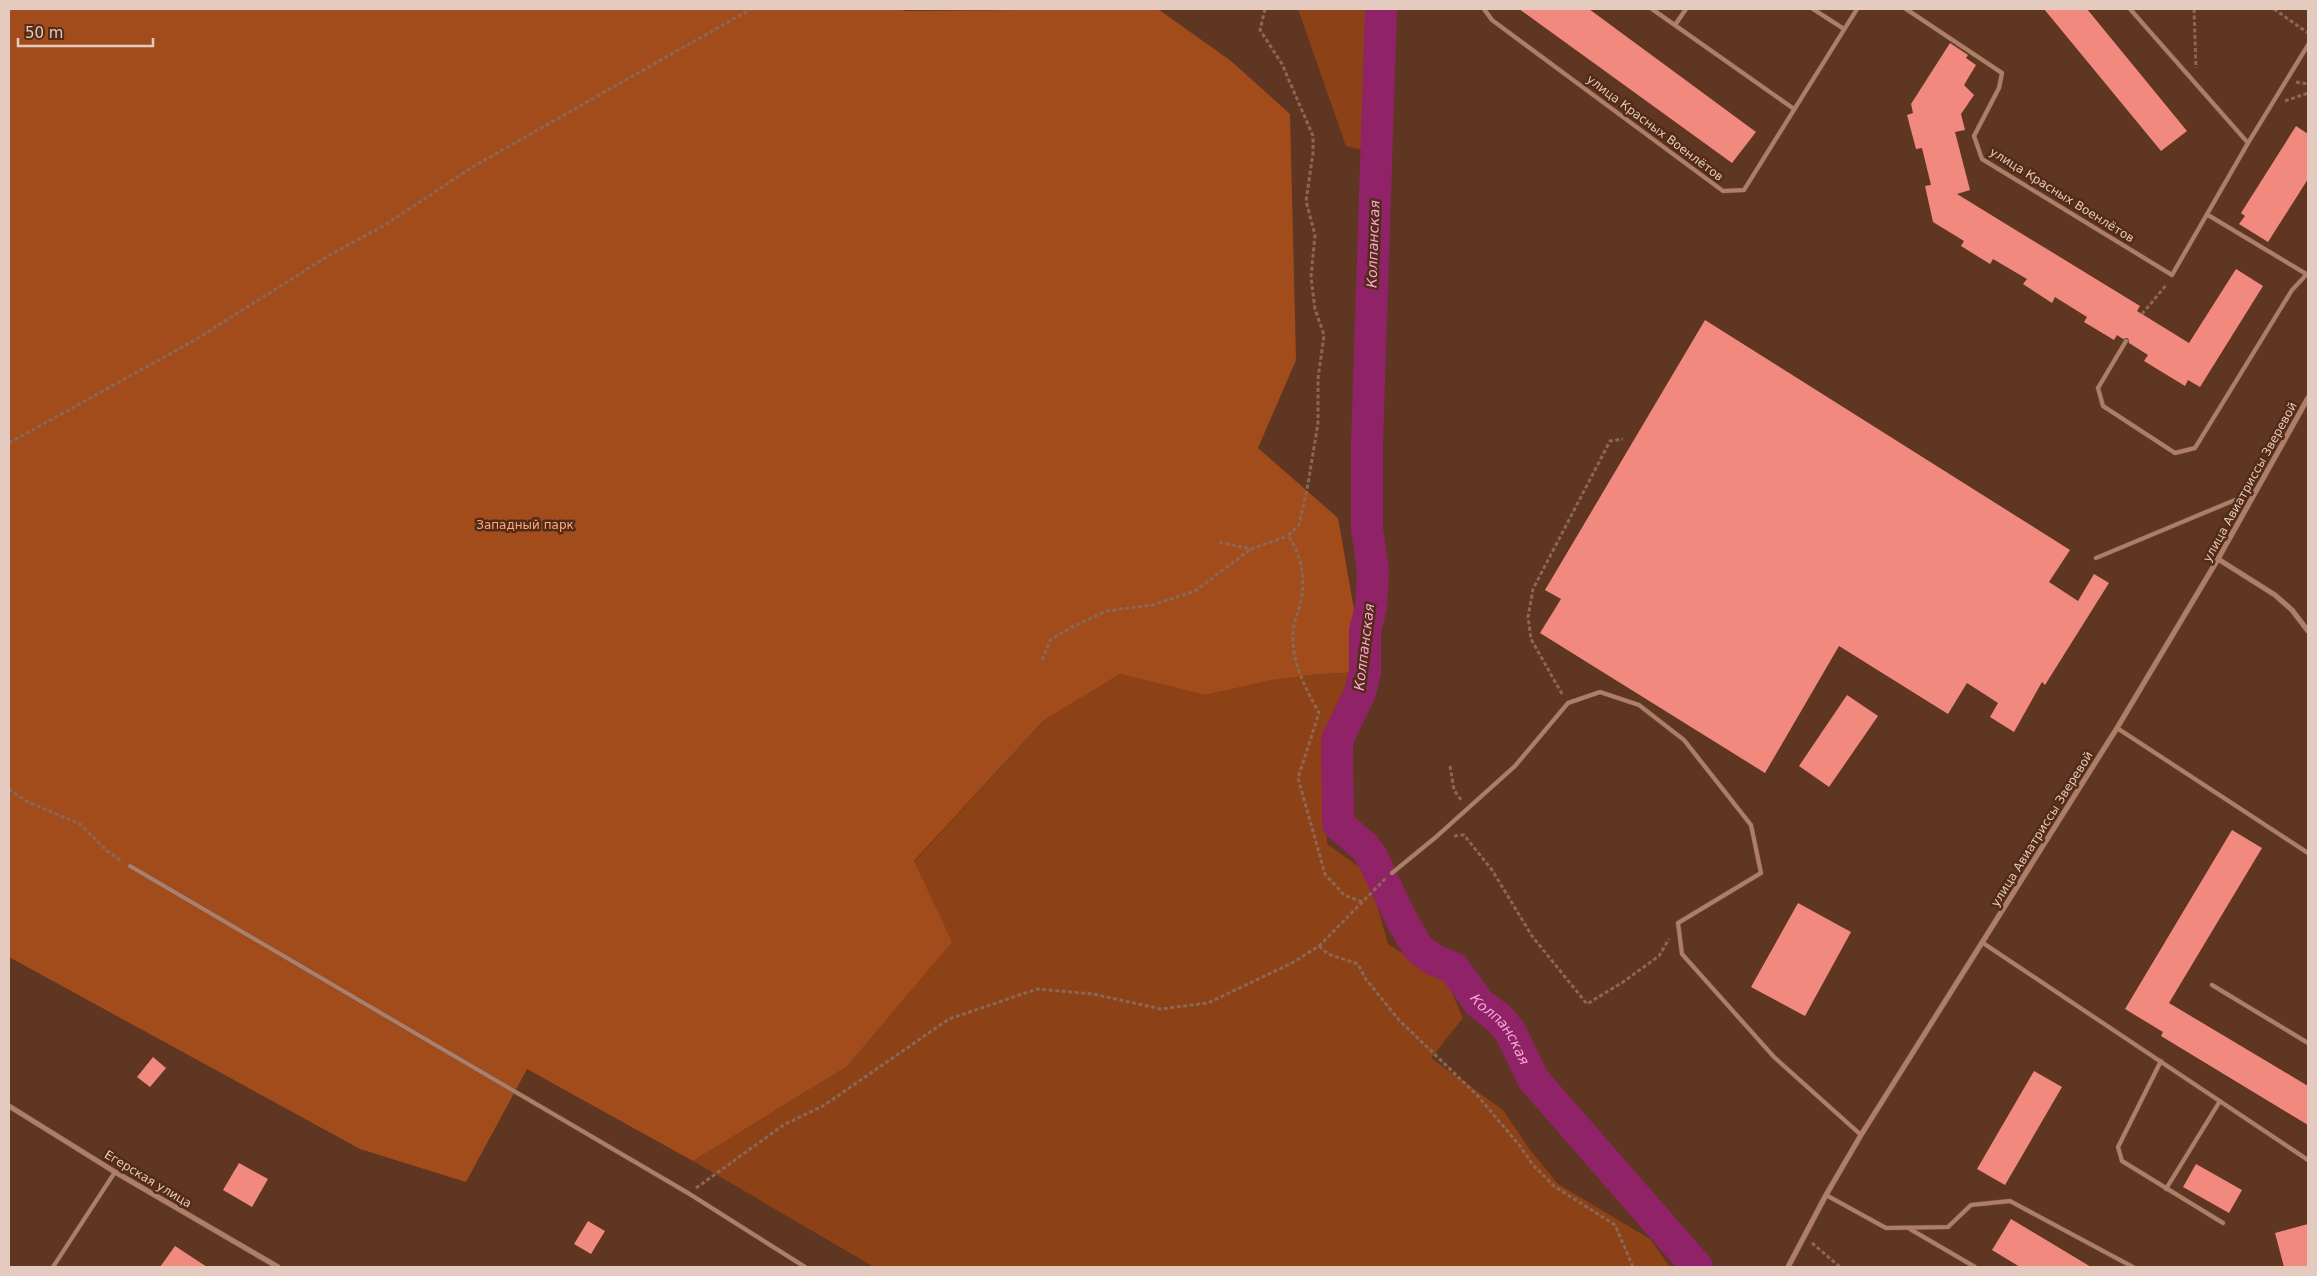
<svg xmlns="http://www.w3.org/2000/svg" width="2317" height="1276" viewBox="0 0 2317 1276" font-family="'DejaVu Sans',sans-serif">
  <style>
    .green { fill: #8d4116 }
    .forest { fill: #a24c1c }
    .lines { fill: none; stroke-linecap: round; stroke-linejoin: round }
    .river { stroke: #902368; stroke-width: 32 }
    .building { fill: #f1897f }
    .lane-casing { stroke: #765442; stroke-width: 5 }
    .street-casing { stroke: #765442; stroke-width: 6 }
    .path { stroke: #8b6755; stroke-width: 3; stroke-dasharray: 4 2.5; stroke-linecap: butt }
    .lane { stroke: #ae7e68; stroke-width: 4 }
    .street { stroke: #ae7e68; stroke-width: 5 }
    .labels { text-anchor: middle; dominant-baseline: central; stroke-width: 5; stroke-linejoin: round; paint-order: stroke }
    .street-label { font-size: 12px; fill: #e5cbbf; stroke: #532b17 }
    .park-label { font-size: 12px; fill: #fda980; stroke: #532b17 }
    .water-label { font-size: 14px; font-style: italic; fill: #fba6d4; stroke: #532b17 }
  </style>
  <rect width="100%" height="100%" fill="#5f3621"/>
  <!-- green -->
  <path class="green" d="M1298,9H1372L1367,151L1346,146Z
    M1365,672L1342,721L1330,742L1327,844L1368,873L1388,944L1447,982L1463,1018L1431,1058L1503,1110L1530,1150L1558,1184L1650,1239L1670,1267H874L693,1161L846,1067L914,862L1043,721L1120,674L1205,695L1272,680L1320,674Z"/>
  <!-- forest -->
  <path class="forest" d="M9,9H903L904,11L1158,9L1231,61L1290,114L1296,360L1258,448L1338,518L1365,672L1320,674L1272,680L1205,695L1120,674L1043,721L914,861L952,942L846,1067L693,1161L527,1069L466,1182L360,1149L9,957Z"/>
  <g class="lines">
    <!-- river -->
    <path class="river" id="s1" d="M1381,9L1367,444V529L1373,571L1371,607L1365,631V672L1360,693L1337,740L1338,824L1365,847L1372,857L1400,917L1418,948L1434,960L1454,968L1479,1003L1500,1019L1511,1033L1533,1079L1697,1267"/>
  </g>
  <!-- building -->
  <path class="building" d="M1519,9H1589L1756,132L1732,163Z
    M2044,9H2087L2187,131L2161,151Z
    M1950,43L1968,55L1966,58L1976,65L1964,85L1974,95L1961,114L1965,130L1955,132L1970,190L1957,194L2140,306L2137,311L2189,343L2236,269L2263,286L2200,387L2188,380L2185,386L2144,361L2148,355L2129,343L2128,338L2123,339L2117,335L2114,340L2084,322L2087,317L2055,297L2052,303L2023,284L2027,279L1993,259L1990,264L1961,246L1964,241L1933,222L1925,186L1931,185L1922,148L1916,149L1907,115L1913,113L1911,104Z
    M2296,126L2308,134V179L2268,242L2239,224L2245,216L2241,213Z
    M1705,320L2070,550L2049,582L2078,601L2094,574L2109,583L2045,685L2042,682L2014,732L1990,717L1998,703L1967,683L1948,714L1839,646L1765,773L1540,633L1561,599L1545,590Z
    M1847,695L1878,716L1829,787L1799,766Z
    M2232,830L2262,848L2169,1003L2308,1086V1125L2161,1036L2163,1032L2125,1009Z
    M1798,903L1851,932L1805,1016L1751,987Z
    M153,1057L166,1068L150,1087L137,1077Z
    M2034,1071L2062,1087L2005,1185L1977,1169Z
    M239,1163L268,1179L252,1207L223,1190Z
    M2196,1164L2242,1190L2229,1213L2183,1187Z
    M2011,1219L2091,1267H2020L1992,1250Z
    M588,1221L605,1231L591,1254L574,1244Z
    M2308,1224V1267H2284L2275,1233Z
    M175,1246L207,1267H160Z"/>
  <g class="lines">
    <!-- lane casing -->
    <g class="lane-casing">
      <path id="lane" d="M1484,9L1492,20L1723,191L1744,190L1857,9
        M1652,9L1794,109
        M1813,9L1844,29
        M1906,9L2002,73L1999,88L1974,136L1982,159L2172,275L2248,143L2130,9
        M1675,25L1686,9
        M2248,143L2308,45
        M2208,215L2308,275
        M2126,341L2098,388L2103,406L2175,453L2195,448L2292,290L2307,274
        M2096,558L2254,492
        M2117,728L2308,853
        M130,866L688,1193L805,1267
        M1392,873L1436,837L1515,766L1568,703L1600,692L1639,705L1684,740L1751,825L1761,873L1678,923L1682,954L1774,1057L1861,1135
        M1983,943L2308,1160
        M2212,985L2308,1043
        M2161,1061L2118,1147L2122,1161L2223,1223
        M2166,1189L2220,1101
        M1826,1195L1886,1228L1948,1227L1971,1205L2010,1201L2133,1267
        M1910,1229L1975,1267
        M53,1267L115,1172"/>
    </g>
    <!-- street casing -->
    <g class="street-casing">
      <path id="street" d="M2218,559L2275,595L2292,610L2308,631
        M9,1106L115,1172L278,1267
        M1788,1267L1826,1195L1861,1135L2117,728L2218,559L2308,398"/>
    </g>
    <!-- path -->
    <path class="path" d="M1265,9L1260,30L1282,64L1313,136V153L1306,201L1315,235L1311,277L1315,309L1324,335L1318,379V423L1308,484L1299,525L1288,536C1302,555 1306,582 1300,605C1297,617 1292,625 1293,638C1293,666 1306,689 1319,713L1298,778L1325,874L1344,895L1363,902
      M2194,9L2196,68
      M2274,9L2308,33
      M2296,82L2308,84
      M2285,101L2308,93
      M2142,314L2167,284
      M9,443L195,340L328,256L385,225L474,166L751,9
      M1219,542L1251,549L1288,536
      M1042,660L1051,639L1076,625L1106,611L1152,605L1195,591L1251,549
      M1562,694L1531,639L1528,617L1533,589L1610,441L1623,439
      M1450,766L1454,790L1461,800
      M9,789L26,801L80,824L106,850L123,862
      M1454,836L1464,835L1492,870L1532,936L1587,1004L1623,982L1659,956L1669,939
      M1319,946L1328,954L1358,964L1365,978L1399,1020L1477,1095L1520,1146L1533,1165L1554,1186L1615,1225L1633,1267
      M696,1188L785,1124L823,1106L949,1019L1037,989L1093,994L1161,1009L1208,1003L1292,963L1319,946L1386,878
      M1812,1243L1840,1267"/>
    <!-- lane -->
    <use href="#lane" class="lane"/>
    <!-- street -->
    <use href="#street" class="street"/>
  </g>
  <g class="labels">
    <!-- street labels -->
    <g class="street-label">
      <text transform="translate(1655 128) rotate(37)">улица Красных Военлётов</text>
      <text transform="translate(2062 195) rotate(32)">улица Красных Военлётов</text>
      <text transform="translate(2250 482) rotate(-61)">улица Авиатриссы Зверевой</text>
      <text transform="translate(2042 829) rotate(-58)">улица Авиатриссы Зверевой</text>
      <text transform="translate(148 1179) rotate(31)">Егерская улица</text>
    </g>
    <!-- park labels -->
    <g class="park-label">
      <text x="525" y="525">Западный парк</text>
    </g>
    <!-- water labels -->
    <g class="water-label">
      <text transform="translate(1373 244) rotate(-88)">Колпанская</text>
      <text transform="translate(1364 647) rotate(-83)">Колпанская</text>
      <text stroke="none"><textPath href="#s1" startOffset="1091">Колпанская</textPath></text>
    </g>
  </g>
  <!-- border -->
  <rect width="2317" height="1276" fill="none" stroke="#e5cbbf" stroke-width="20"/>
  <!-- scale -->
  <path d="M18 38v8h135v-8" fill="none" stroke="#e5cbbf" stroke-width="2.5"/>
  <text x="25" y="38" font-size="15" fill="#e5cbbf" stroke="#532b17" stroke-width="4" paint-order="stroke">50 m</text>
</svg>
